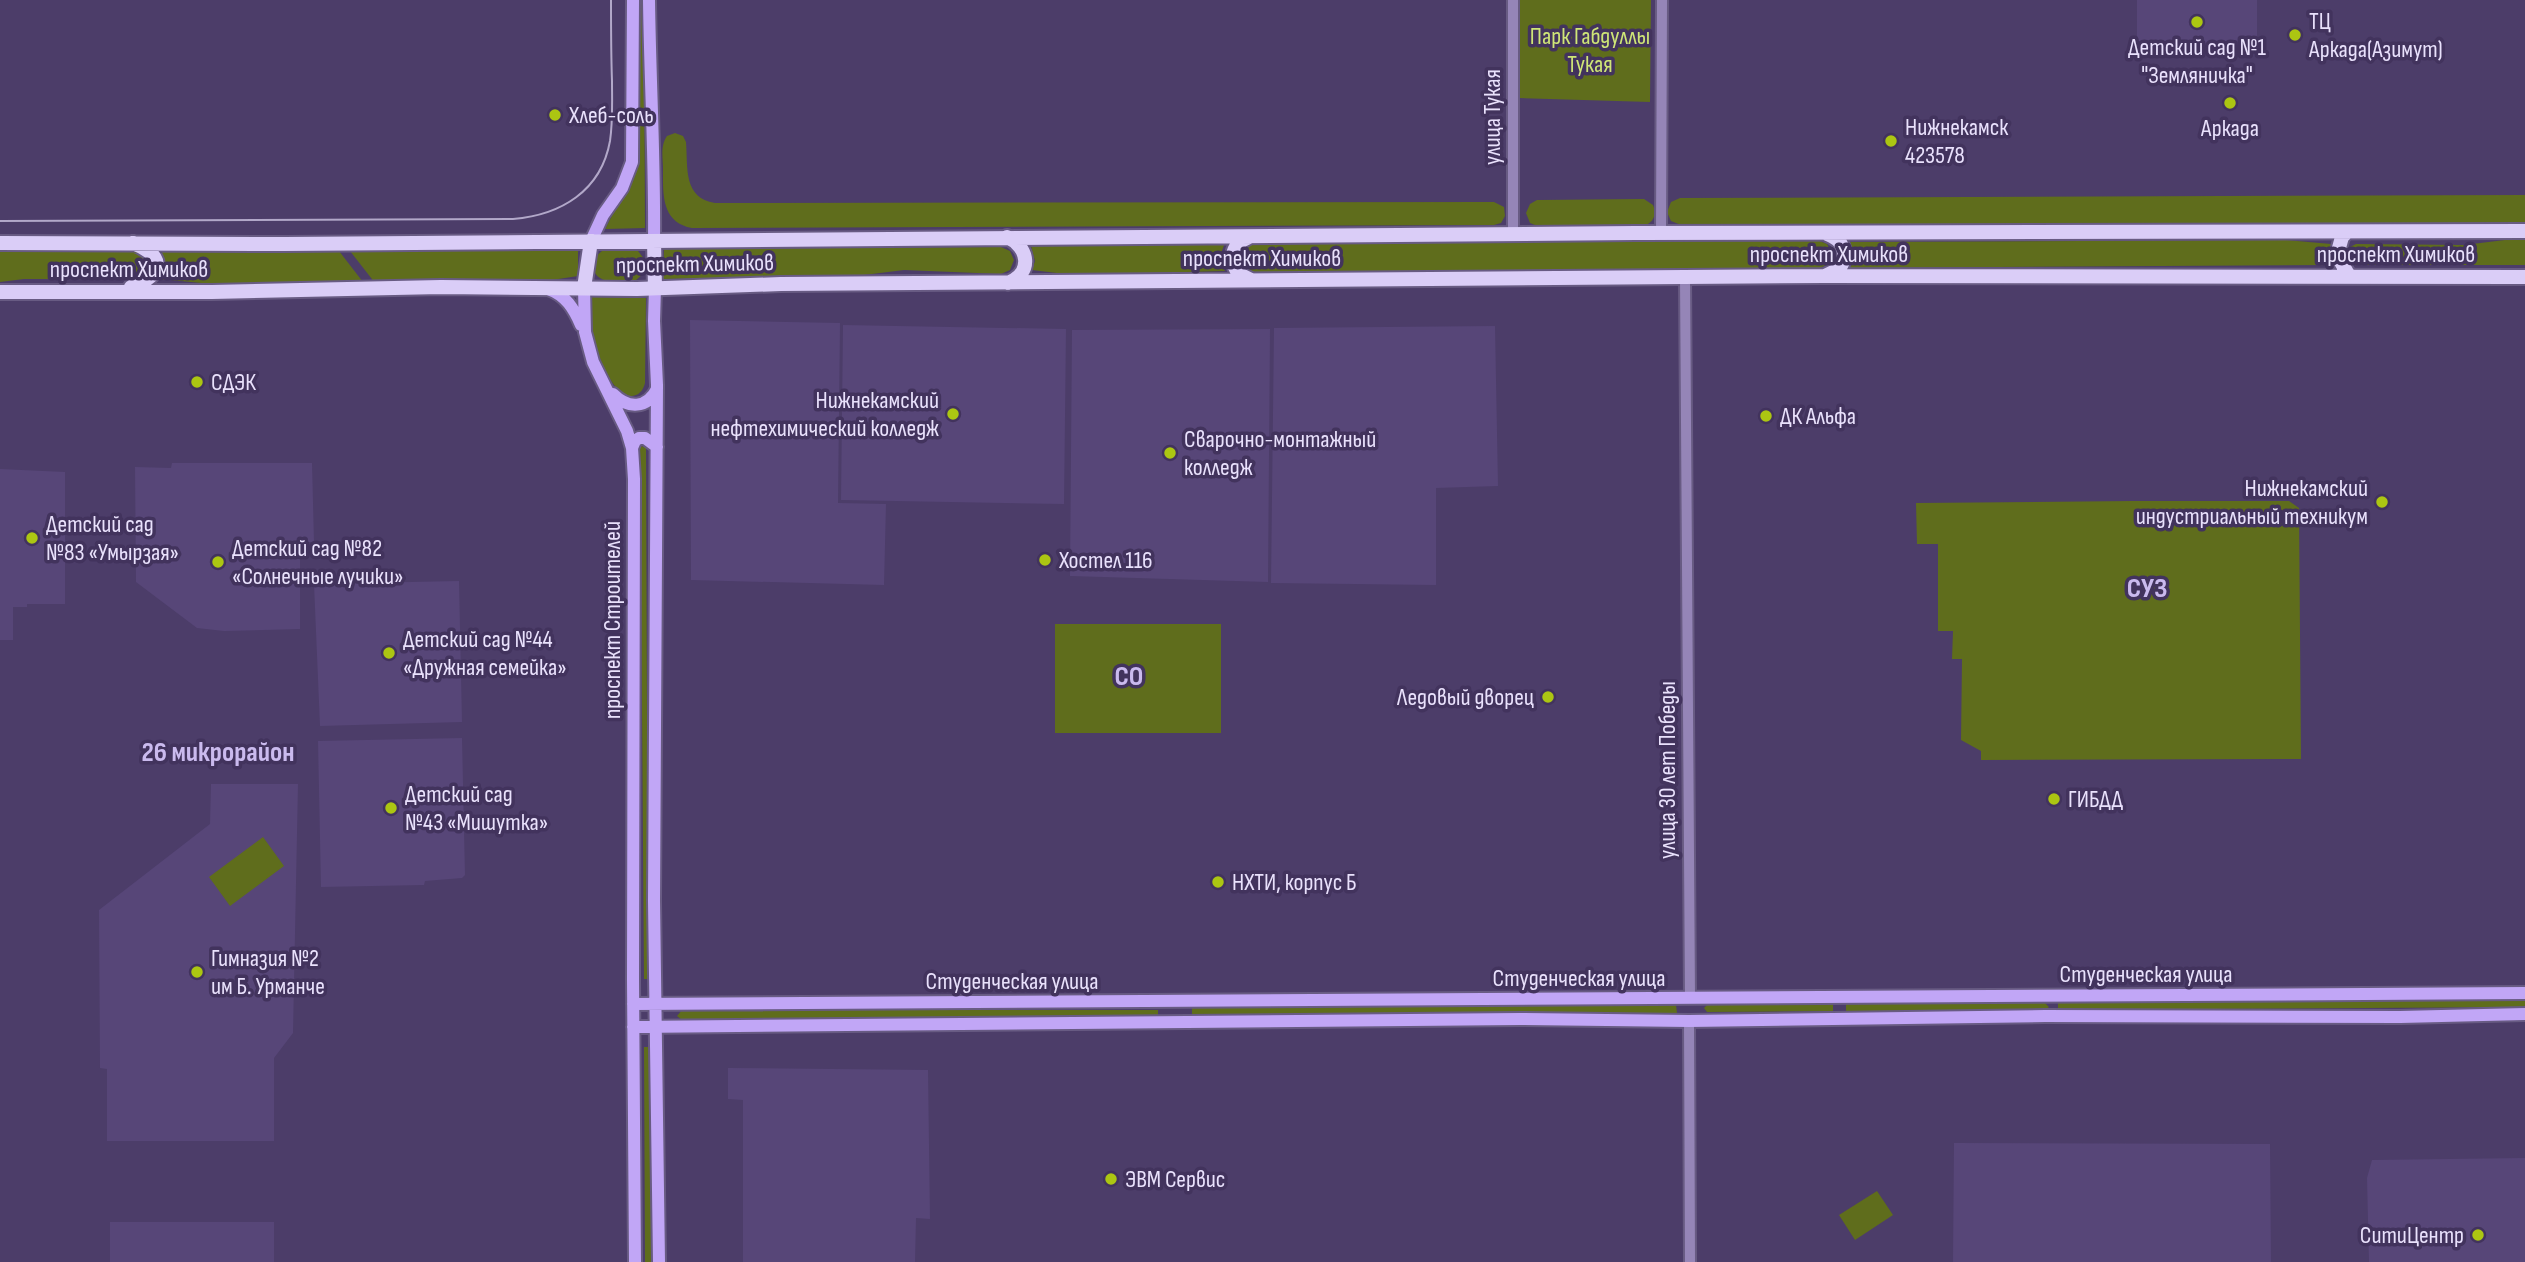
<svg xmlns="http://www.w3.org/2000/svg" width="2525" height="1262" viewBox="0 0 2525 1262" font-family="'Sofia Sans Condensed',sans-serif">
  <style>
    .built { fill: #574678 }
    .green { fill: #5f6d1c }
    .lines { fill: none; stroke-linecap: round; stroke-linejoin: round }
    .tertiary-casing { stroke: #685b83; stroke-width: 14 }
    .secondary-casing { stroke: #685b83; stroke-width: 16 }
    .primary-casing { stroke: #685b83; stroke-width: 18 }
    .tertiary { stroke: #9585b7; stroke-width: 10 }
    .secondary { stroke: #c1a6f6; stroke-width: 12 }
    .primary { stroke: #dacdf7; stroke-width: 14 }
    .tram { stroke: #b2a8c9; stroke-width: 2 }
    .poi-dot { fill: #acc612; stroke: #42335d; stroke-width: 2.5 }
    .labels { text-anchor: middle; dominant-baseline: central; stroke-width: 7; stroke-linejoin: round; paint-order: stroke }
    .poi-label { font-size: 24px; fill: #e9e1fc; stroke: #42335d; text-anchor: start }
    .park-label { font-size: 24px; fill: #cfe677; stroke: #42335d }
    .street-label { font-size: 24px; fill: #e9e1fc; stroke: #42335d }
    .quarter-label { font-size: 28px; font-weight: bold; fill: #cabaee; stroke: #42335d }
  </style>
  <rect width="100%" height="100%" fill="#4c3d69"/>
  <!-- built -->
  <path class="built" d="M2137,0H2257V46L2137,44Z
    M690,320L840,323L838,503L886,504L884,585L691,580Z
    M843,325L1066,329L1064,504L841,500Z
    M1495,326L1498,486L1436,488V585L1271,583L1274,328Z
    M1270,329L1268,582L1070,576L1072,330Z
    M172,463H312L314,542H300V629L224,631L197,628L136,582L135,467L171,468Z
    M0,469L65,472V604H27V607H13V640H0Z
    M459,581L462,722L320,726L314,584Z
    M462,738L465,875L462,878L425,881L424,885L321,887L318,741Z
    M211,784H298L293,1033L274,1058V1141H107V1069L100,1068L99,910L210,824Z
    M728,1068L928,1070L930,1219L916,1218L915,1262H743V1100L728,1099Z
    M1954,1143L2270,1144L2271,1262H1953Z
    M2525,1158V1262H2369L2367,1178L2372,1160Z
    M110,1222H274V1262H110Z"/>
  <!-- green -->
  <path class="green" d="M640,0H644L645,228L605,229L639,163Z
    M1520,0H1651L1650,102L1519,98Z
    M675,133L683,136L686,142C688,168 683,198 715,203L1494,202L1504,207L1505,216L1501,223L1494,225L692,228C661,222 663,194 663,169C663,158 660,146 667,136Z
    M2525,195V223L1681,225L1671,221L1667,212L1671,202L1680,198Z
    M1644,199L1653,205C1657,214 1654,222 1644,226L1540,227L1530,223L1526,213L1530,204L1537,200Z
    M2513,239H2525V265H2346L2343,253L2346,249L2356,244L2464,245Z
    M1817,240L1827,244L1832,254L1828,264L1818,269L1252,273L1242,269L1239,253L1246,245L1252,244Z
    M2286,240L2331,244L2328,251L2329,265L1850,268L1855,254L1850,242Z
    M1225,243L1219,258L1225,271L1073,275L1032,270L1035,261L1031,246Z
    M1001,247L1010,251L1014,260L1010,270L1001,274L904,270L856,276L663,279L664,249Z
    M606,249L638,251L645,260L644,273L635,281C625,282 609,284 600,278C587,269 595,253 606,249Z
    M578,250V276L552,280L375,283L350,251Z
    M339,251L363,282L212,284L160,279L164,266L162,252Z
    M0,252H139C146,256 150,261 150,268L135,279H24L0,282Z
    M591,297L646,298L645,383C643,391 638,397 629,396C611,394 594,347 592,331C590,320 591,308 591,297Z
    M640,446L646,447L648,979H644Z
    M2133,501H2289L2299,508L2301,759L1981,760V751L1961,740L1962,659H1952L1953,631H1938V544H1917L1916,503Z
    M1055,624H1221V733H1055Z
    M263,837L284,866L230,906L209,877Z
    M2525,999V1007L2058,1010V1003Z
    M2044,1002L2049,1007L2044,1011L1846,1012V1003Z
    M1708,1004H1833V1011L1707,1012L1704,1008Z
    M1676,1005L1677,1013L1192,1017V1008Z
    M682,1010H1158V1017L682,1020L677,1016Z
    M644,1047H651L652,1262H645Z
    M1877,1191L1893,1215L1855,1240L1839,1215Z"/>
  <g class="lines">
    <!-- tertiary casing -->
    <g class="tertiary-casing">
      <path id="tertiary" d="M1661,233L1662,0
        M1513,234V0
        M1685,277L1690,998
        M1689,1021L1690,1262"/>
    </g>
    <!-- secondary casing -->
    <g class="secondary-casing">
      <path id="secondary" d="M649,0C650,81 655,160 654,241
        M591,241L603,215L622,188L632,162L633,0
        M584,288L585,332L593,362L627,431L632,448L634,479L633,979L635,1262
        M655,288L654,321L657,385L654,901L659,1262
        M548,289C566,295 574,309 581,325
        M613,394C628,409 647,409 657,389
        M632,448L635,441L639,438H645L657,447
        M633,1004L2525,993
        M633,1027L1520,1019L1689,1021L2045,1016L2400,1017L2525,1014"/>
    </g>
    <!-- primary casing -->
    <g class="primary-casing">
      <path id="primary" d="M2347,232L2342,237L2337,255L2349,276
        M1007,237C1029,247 1033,273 1008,283
        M1249,237C1232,244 1228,259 1239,274L1251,280
        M654,241L655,288
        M0,243L285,244L1635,233L2525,231
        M1825,276L1839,269C1849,255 1844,240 1827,234
        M131,287C163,275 167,257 133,243
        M584,288L591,241
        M0,292H212L441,287L637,289L781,284L1824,276L2525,277"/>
    </g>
    <!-- tertiary -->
    <use href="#tertiary" class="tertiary"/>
    <!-- secondary -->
    <use href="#secondary" class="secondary"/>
    <!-- primary -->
    <use href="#primary" class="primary"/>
    <!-- tram -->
    <path class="tram" d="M0,221L513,219C561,215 601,191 610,141C613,121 612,101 612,81C611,54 611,27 611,0"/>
  </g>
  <!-- markers -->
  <g class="poi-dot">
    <circle cx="2197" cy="22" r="7"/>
    <circle cx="2295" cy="35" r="7"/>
    <circle cx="2230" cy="103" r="7"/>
    <circle cx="555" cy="115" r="7"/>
    <circle cx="1891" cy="141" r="7"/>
    <circle cx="197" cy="382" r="7"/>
    <circle cx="953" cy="414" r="7"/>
    <circle cx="1766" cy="416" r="7"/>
    <circle cx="1170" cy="453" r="7"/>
    <circle cx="2382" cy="502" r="7"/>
    <circle cx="32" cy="538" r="7"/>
    <circle cx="1045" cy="560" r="7"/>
    <circle cx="218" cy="562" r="7"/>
    <circle cx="389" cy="653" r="7"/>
    <circle cx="1548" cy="697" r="7"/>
    <circle cx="2054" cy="799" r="7"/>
    <circle cx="391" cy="808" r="7"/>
    <circle cx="1218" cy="882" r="7"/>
    <circle cx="197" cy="972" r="7"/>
    <circle cx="1111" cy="1179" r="7"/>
    <circle cx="2478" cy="1235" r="7"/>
  </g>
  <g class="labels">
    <!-- poi labels -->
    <g class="poi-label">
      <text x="2309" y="21">ТЦ<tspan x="2309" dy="28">Аркада(Азимут)</tspan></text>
      <text x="2197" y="47" text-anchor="middle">Детский сад №1<tspan x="2197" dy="28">"Земляничка"</tspan></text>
      <text x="569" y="115">Хлеб-соль</text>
      <text x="1905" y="127">Нижнекамск<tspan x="1905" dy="28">423578</tspan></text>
      <text x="2230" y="128" text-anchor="middle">Аркада</text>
      <text x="211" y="382">СДЭК</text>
      <text x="939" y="400" text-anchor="end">Нижнекамский<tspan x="939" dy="28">нефтехимический колледж</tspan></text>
      <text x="1780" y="416">ДК Альфа</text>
      <text x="1184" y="439">Сварочно-монтажный<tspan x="1184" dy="28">колледж</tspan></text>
      <text x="2368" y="488" text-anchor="end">Нижнекамский<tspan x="2368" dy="28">индустриальный техникум</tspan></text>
      <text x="46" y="524">Детский сад<tspan x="46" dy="28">№83 «Умырзая»</tspan></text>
      <text x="232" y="548">Детский сад №82<tspan x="232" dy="28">«Солнечные лучики»</tspan></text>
      <text x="1059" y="560">Хостел 116</text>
      <text x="403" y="639">Детский сад №44<tspan x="403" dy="28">«Дружная семейка»</tspan></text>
      <text x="1534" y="697" text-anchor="end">Ледовый дворец</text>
      <text x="405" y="794">Детский сад<tspan x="405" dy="28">№43 «Мишутка»</tspan></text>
      <text x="2068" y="799">ГИБДД</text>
      <text x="1232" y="882">НХТИ, корпус Б</text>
      <text x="211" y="958">Гимназия №2<tspan x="211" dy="28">им Б. Урманче</tspan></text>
      <text x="1125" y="1179">ЭВМ Сервис</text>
      <text x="2464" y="1235" text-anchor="end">СитиЦентр</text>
    </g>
    <!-- park labels -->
    <g class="park-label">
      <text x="1590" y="36">Парк Габдуллы<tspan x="1590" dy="28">Тукая</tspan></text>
    </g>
    <!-- street labels -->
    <g class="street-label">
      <text transform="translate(1492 117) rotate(-90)">улица Тукая</text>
      <text x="1829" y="254">проспект Химиков</text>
      <text x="2396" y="254">проспект Химиков</text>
      <text x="1262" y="258">проспект Химиков</text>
      <text transform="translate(695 264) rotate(-1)">проспект Химиков</text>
      <text x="129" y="269">проспект Химиков</text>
      <text transform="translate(612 620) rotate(-90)">проспект Строителей</text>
      <text transform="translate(1667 770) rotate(-90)">улица 30 лет Победы</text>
      <text x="2146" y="974">Студенческая улица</text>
      <text x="1579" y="978">Студенческая улица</text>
      <text x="1012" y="981">Студенческая улица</text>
    </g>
    <!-- quarter labels -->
    <g class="quarter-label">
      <text x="2147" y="588">СУЗ</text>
      <text x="1129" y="676">СО</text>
      <text x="218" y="752">26 микрорайон</text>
    </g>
  </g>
</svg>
